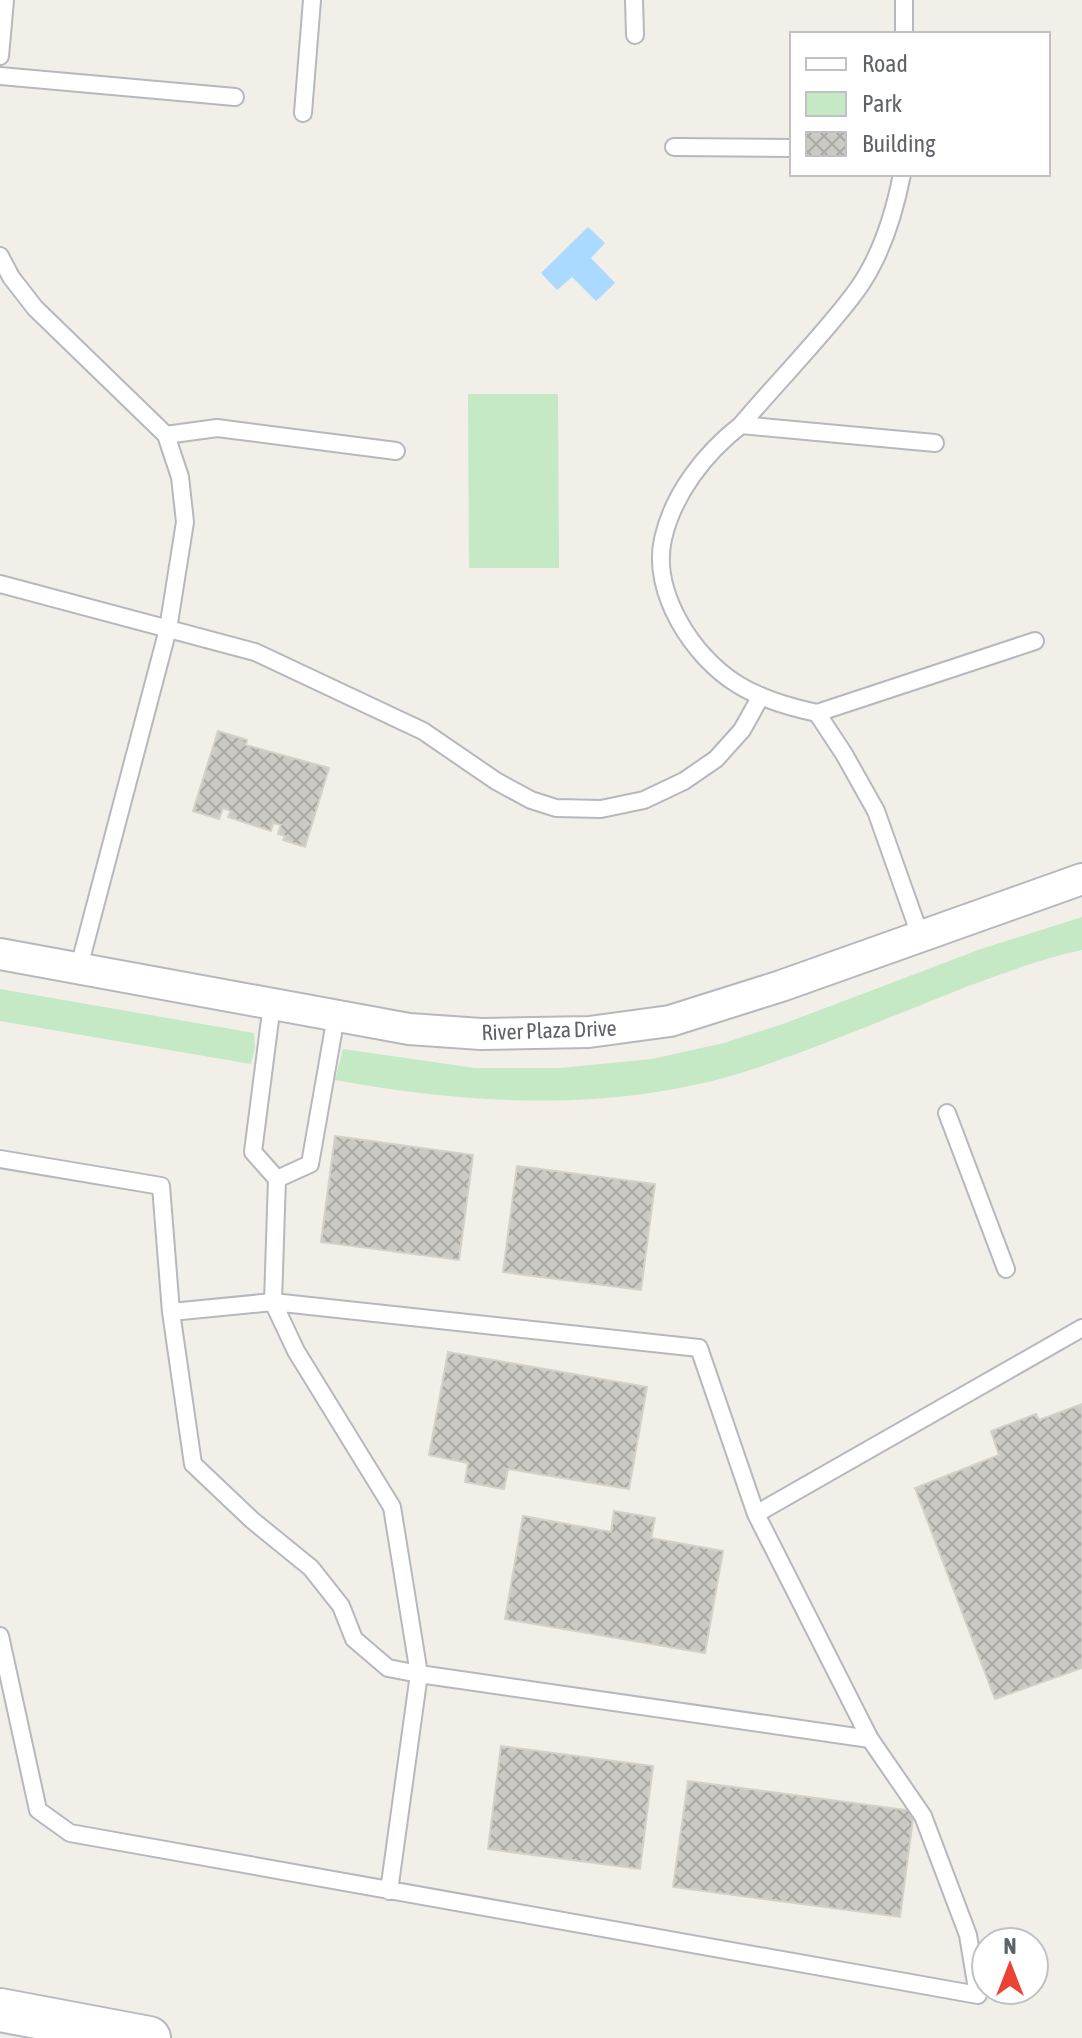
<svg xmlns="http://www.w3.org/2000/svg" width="1082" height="2038" viewBox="0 0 1082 2038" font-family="'Asap Condensed',sans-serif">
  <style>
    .green { fill: #c5e8c5 }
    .water { fill: #aadaff }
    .building { fill: url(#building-cross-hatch); stroke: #d6d1c6; stroke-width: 2 }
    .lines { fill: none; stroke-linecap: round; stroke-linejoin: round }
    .lane-casing { stroke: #b5b8bc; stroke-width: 20 }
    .street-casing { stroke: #b5b8bc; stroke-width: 34 }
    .secondary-casing { stroke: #b6babf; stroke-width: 46 }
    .lane { stroke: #fff; stroke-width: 16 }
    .street { stroke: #fff; stroke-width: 30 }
    .secondary { stroke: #fff; stroke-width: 42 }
    .labels { text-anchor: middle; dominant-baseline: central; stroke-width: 6; stroke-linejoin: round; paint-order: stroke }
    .street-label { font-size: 22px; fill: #5f6368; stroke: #fff }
  </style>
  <defs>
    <pattern id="building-cross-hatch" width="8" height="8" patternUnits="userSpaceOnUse" patternTransform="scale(2)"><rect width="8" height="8" fill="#cccac5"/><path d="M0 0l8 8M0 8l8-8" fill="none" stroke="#a9a8a4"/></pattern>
  </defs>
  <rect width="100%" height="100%" fill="#f1efe8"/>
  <!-- green -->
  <path class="green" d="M468,394H558L559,568H469Z
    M1082,917V950C1043,958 1004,973 966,987C900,1013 834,1041 768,1064C627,1114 478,1106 335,1080L343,1049L475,1068H560L652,1059L724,1043L783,1024L981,949Z
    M0,989L254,1033L255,1048L251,1064L0,1021Z"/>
  <!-- water -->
  <path class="water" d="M588,227L605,243L591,258L615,283L596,301L572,277L557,290L541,273Z"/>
  <!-- building -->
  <path class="building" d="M218,731L247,740L246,745L329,768L305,847L283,840L285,836L278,834L281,825L273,823L271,831L228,817L231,811L223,808L219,819L193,811Z
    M335,1136L473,1155L459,1260L321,1242Z
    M517,1166L655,1184L641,1290L503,1272Z
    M448,1352L647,1387L629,1489L508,1469L504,1489L465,1482L468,1463L429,1455Z
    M1082,1404V1668L995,1699L915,1488L999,1455L991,1431L1036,1414L1039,1420Z
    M614,1511L655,1518L651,1538L723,1551L705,1653L505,1619L523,1516L611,1532Z
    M501,1746L653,1766L640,1869L488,1849Z
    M688,1781L914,1811L900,1917L673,1887Z"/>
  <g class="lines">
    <!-- lane casing -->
    <g class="lane-casing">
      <path id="lane" d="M634,0L635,35
        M904,0V34
        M0,56L5,0
        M0,76L235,97
        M303,113L312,0
        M674,147L792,148
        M0,256L11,277L35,308L166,435L180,477L185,522L168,629L79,967
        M741,425C778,381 820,339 854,294C880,260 894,215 902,174
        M166,435L217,428L396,451
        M0,584L255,652L423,731L496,781L531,800L556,808L601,809L644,800L684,781L716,759L742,730L761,696
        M817,713L1035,641
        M920,935L876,811L844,754L817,713C789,707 761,699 737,684C693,657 651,592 663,539C673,494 705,453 741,425L935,443
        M947,1113L1006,1269
        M0,1159L161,1186L171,1312L193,1464L252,1520L311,1568L341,1606L354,1639L388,1668L419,1674L389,1891
        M277,1179L310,1164L336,1016
        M171,1312L273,1302L296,1351L392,1507L419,1674L870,1739
        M756,1514L1082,1328
        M0,1636L38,1810L70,1833L978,1995L968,1935L923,1816L870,1739L756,1514L699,1348L273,1302L277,1179L253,1152L272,1004"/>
    </g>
    <!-- street casing -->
    <g class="street-casing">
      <path id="street" d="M0,954L409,1029L481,1034L589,1032L670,1021L781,986L1082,879"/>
    </g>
    <!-- secondary casing -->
    <g class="secondary-casing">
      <path id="secondary" d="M0,2010L149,2038"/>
    </g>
    <!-- lane -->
    <use href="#lane" class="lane"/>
    <!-- street -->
    <use href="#street" class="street"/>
    <!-- secondary -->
    <use href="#secondary" class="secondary"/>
  </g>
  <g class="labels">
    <!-- street labels -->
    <g class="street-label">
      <text transform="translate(549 1030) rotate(-2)">River Plaza Drive</text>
    </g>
  </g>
  <!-- legend -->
  <rect x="790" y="32" width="260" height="144" fill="#ffffff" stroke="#bfc1c3" stroke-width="2"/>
  <rect x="806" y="58" width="40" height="12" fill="#ffffff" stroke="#bfc1c3" stroke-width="2"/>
  <text x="862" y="72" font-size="24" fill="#5f6368">Road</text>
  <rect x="806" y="92" width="40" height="24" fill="#c5e8c5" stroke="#bfc1c3" stroke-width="2"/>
  <text x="862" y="112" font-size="24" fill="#5f6368">Park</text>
  <rect x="806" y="132" width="40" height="24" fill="url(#building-cross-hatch)" stroke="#bfc1c3" stroke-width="2"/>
  <text x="862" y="152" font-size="24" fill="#5f6368">Building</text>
  <!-- north arrow -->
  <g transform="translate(1010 1966)"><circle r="38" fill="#ffffff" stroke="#bfc1c3" stroke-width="2"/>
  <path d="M0-6L14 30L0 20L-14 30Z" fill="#ea4335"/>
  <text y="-12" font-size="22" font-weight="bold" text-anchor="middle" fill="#5f6368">N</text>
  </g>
</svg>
